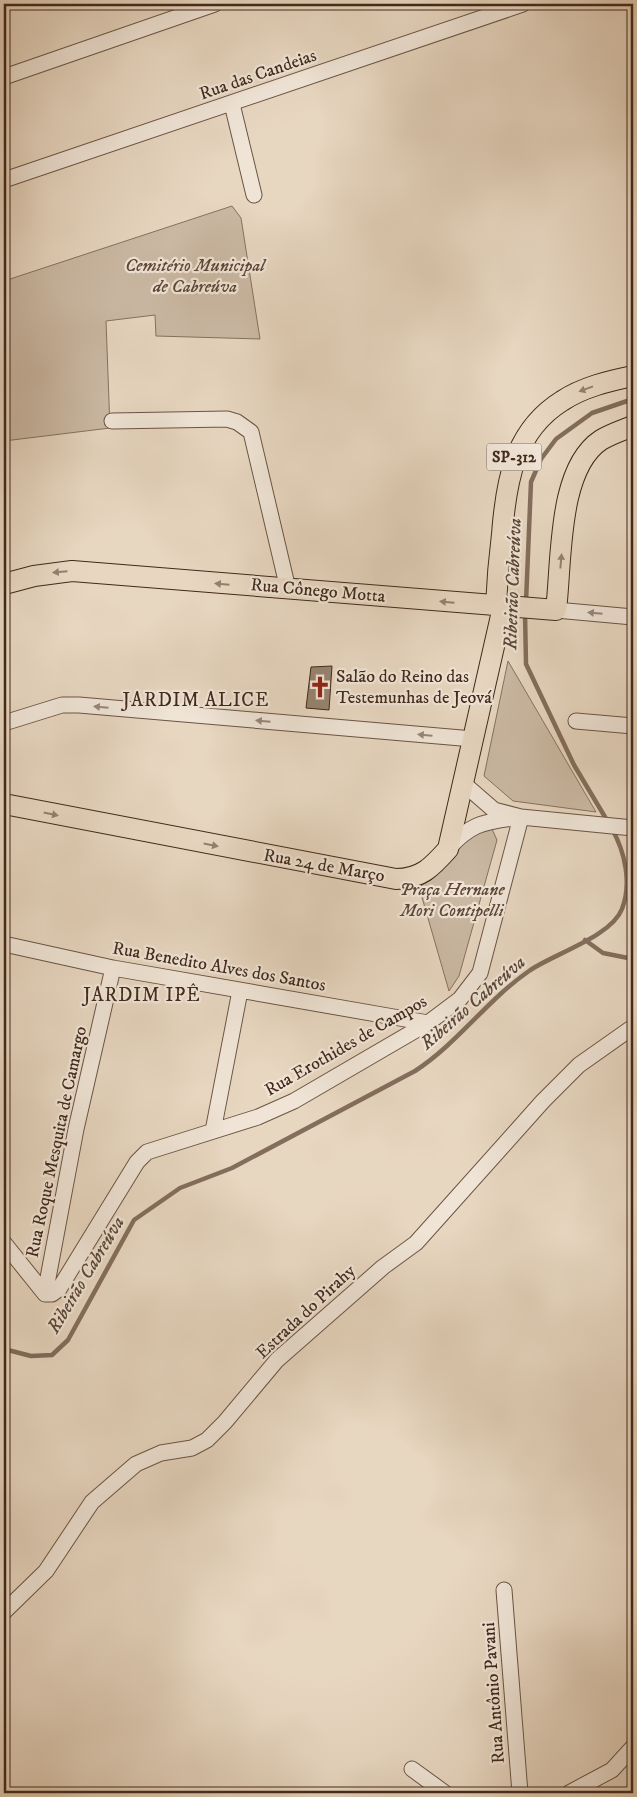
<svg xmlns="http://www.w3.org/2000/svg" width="637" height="1797" viewBox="0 0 637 1797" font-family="'IM FELL DW Pica',serif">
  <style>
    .green { fill: #cbb9a4; stroke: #867160 }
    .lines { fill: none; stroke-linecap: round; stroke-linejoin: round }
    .stream { stroke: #836d5c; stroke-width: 4.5 }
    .building { fill: #988371; stroke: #42291b }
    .minor-casing { stroke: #6b5444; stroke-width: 17 }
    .major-casing { stroke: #42291b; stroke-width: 22 }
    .minor { stroke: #efe4d6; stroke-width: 15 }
    .major { stroke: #e7d6c0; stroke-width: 20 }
    .oneway { fill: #94806e }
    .oneway2 { fill: #988678 }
    .labels { text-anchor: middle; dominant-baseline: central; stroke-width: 4.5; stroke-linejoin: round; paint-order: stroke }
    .shield { fill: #efe4d6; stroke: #766153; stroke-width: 1 }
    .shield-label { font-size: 16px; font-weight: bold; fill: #42291b }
    .street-label { font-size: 18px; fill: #42291b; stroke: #efe4d6 }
    .park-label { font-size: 18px; font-style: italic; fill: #5d4636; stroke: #efe4d6 }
    .poi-label { font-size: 18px; fill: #42291b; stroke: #efe4d6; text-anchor: start }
    .water-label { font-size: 19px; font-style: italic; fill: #5d4636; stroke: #efe4d6 }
    .neighbourhood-label { font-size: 19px; letter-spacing: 1px; fill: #42291b; stroke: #efe4d6 }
  </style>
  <rect width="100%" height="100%" fill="#e7d6c0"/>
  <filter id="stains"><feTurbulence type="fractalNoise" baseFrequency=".004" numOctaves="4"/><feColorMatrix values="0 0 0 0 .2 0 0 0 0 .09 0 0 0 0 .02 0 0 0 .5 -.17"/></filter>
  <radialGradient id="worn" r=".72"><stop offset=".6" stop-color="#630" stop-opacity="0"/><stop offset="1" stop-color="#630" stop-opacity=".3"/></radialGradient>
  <!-- green -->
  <path class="green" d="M232,206L241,218L260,339L156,336L155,315L106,321L110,428L4,441V281Z
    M508,661L596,812L513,801L484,776Z
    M492,829L497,840L459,976L449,991L419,887L431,880L472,834Z"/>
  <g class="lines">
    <!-- stream -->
    <path class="stream" d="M526,602L531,482L541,459L556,439L592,413L633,399
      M525,613L526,664L574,765L608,822
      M585,940L603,953L633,959
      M4,1349L31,1356L52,1355L68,1340L134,1220L180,1188L232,1168L415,1071C458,1043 487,1000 529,971C553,954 611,937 622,909C632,883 625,852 612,829"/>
  </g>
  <!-- building -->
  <path class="building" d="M332,666L329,710L306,708L311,667Z"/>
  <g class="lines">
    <!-- minor casing -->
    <g class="minor-casing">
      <path id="minor" d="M4,77L215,4
        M232,104L254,195
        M4,180L523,4
        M112,421L227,419L237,422L251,432L288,589
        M556,610L633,617
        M576,721L633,726
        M4,723L62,705H79L473,739
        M464,784L494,810L521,817L633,828
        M448,849C469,825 482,822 513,818
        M4,944L113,968L428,1023
        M213,1131L240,991
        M4,1243L45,1294
        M45,1294H52L59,1289L137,1162L147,1152L258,1117L294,1101L428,1023L460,999L480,973L521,817
        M45,1294L76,1129L113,968
        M504,1590L520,1793
        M4,1612L46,1571L92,1502L136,1464L161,1453L192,1448L207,1440L225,1422L277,1360L383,1267L416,1243L543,1101L579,1065L633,1027
        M412,1769L445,1793
        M569,1793L612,1770L633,1747"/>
    </g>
    <!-- major casing -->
    <g class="major-casing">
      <path id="major" d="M4,584L34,576L72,571L556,610C562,562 557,469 601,440C611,434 623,430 633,426
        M496,606C497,582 499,558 502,534C506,482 514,431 562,401C583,387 609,381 633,376
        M4,804L396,879C421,879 432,867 448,849L503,607"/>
    </g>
    <!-- minor -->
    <use href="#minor" class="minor"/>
    <!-- major -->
    <use href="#major" class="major"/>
  </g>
  <!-- one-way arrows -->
  <defs><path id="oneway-solid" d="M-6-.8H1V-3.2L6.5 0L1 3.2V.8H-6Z" transform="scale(1.25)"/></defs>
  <g class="oneway">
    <use href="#oneway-solid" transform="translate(586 389) rotate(160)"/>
    <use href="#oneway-solid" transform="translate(561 561) rotate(-85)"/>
    <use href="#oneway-solid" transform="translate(60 572) rotate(175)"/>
    <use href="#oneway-solid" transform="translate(222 584) rotate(-175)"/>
    <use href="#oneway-solid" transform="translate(447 602) rotate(-175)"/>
    <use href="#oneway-solid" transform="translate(51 814) rotate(12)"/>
    <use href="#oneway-solid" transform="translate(211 845) rotate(11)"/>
  </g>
  <g class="oneway2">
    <use href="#oneway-solid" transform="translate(595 613) rotate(-175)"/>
    <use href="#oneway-solid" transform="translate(101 707) rotate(-175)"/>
    <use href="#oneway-solid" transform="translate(263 721) rotate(-175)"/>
    <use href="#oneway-solid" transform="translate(425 735) rotate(-175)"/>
  </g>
  <!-- icons -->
  <defs>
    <g id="church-bare" transform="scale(1.725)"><path d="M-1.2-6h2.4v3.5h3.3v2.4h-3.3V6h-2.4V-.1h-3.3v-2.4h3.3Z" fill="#8f2418" stroke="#efe4d6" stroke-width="2.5" paint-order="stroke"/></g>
  </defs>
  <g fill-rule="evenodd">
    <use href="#church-bare" x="320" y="687"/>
  </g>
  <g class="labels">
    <!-- shield labels -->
    <rect class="shield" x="486.5" y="443.5" width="55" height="27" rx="4"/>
    <g class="shield-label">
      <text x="514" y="457">SP-312</text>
    </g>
    <!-- street labels -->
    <g class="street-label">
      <text transform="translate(258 75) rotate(-19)">Rua das Candeias</text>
      <text transform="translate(318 591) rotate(5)">Rua Cônego Motta</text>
      <text transform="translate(324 866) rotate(10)">Rua 24 de Março</text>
      <text transform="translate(219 967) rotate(10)">Rua Benedito Alves dos Santos</text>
      <text transform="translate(346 1046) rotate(-30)">Rua Erothides de Campos</text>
      <text transform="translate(57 1142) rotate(-78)">Rua Roque Mesquita de Camargo</text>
      <text transform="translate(306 1312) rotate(-43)">Estrada do Pirahy</text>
      <text transform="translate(494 1693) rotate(-94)">Rua Antônio Pavani</text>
    </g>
    <!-- park labels -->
    <g class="park-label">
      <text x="195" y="266">Cemitério Municipal<tspan x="195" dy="21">de Cabreúva</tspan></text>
      <text x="452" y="890">Praça Hernane<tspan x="452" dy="21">Mori Contipelli</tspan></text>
    </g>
    <!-- poi labels -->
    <g class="poi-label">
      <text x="336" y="677">Salão do Reino das<tspan x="336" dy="21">Testemunhas de Jeová</tspan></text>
    </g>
    <!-- water labels -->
    <g class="water-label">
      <text transform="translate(513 584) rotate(-88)">Ribeirão Cabreúva</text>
      <text transform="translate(473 1003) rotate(-41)">Ribeirão Cabreúva</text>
      <text transform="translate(86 1275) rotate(-59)">Ribeirão Cabreúva</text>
    </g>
    <!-- neighbourhood labels -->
    <g class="neighbourhood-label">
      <text x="196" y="700">JARDIM ALICE</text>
      <text x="142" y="995">JARDIM IPÊ</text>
    </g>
  </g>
  <!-- margin -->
  <rect width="637" height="1797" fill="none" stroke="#e7d6c0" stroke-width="20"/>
  <rect x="5" y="5" width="627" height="1787" fill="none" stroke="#42291b" stroke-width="2.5"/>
  <rect x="10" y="10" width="617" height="1777" fill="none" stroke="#42291b"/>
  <rect width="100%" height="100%" filter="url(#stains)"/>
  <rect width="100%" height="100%" fill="url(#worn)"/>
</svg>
